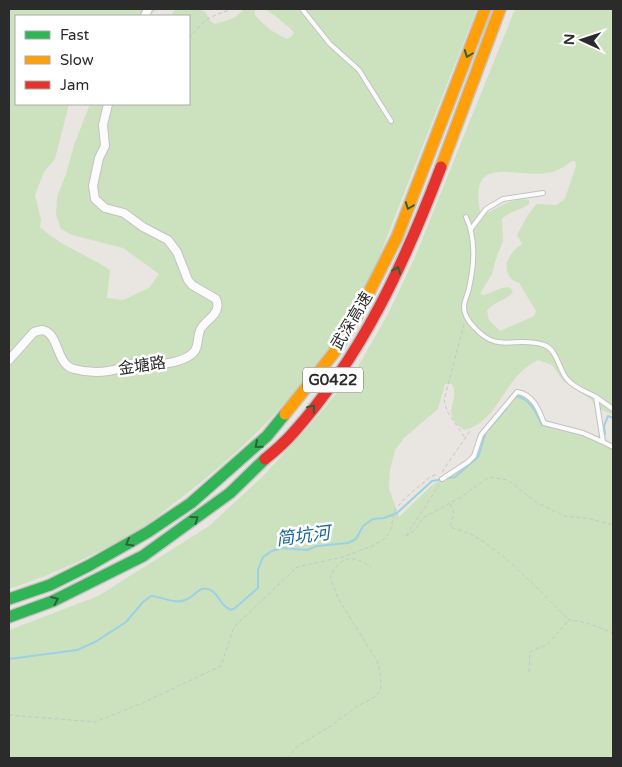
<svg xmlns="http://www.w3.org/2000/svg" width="622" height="767" viewBox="0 0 622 767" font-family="'Varela Round','Noto Sans SC',sans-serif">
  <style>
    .green { fill: #cce2be; fill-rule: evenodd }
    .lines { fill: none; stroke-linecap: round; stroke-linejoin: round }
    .stream { stroke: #9bd1e4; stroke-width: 2 }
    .lane-casing { stroke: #c3c2c2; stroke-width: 6 }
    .street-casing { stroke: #c3c2c2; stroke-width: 10 }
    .fast-casing { stroke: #c5c4c2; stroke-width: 14 }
    .slow-casing { stroke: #c5c4c2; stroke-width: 14 }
    .jam-casing { stroke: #c5c4c2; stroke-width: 14 }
    .path { stroke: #c6c6c6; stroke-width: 1; stroke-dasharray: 4 2.5; stroke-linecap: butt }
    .lane { stroke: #fcfbfb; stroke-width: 4 }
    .street { stroke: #fcfbfb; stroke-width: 8 }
    .fast { stroke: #30b455; stroke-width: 11 }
    .slow { stroke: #ff9f0a; stroke-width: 11 }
    .jam { stroke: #e5322d; stroke-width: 11 }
    .oneway { stroke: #2d623c }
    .labels { text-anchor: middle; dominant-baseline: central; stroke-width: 5; stroke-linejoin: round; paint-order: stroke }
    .shield { fill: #fff; stroke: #6b6b6b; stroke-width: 1 }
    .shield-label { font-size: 15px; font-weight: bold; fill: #2b2b2b }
    .street-label { font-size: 16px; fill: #2b2b2b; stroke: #fff }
    .water-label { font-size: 18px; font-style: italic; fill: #186793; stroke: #fff }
  </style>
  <rect width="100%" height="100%" fill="#e9e6e2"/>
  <!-- green -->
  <path class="green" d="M9,9H158L148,16H16V104H69L55,159L44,172L35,195L41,220L40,227C62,247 86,254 110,270L107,298L123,300L149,288L159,274L123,248L72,235L61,229L56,215L57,197L66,174L74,145L90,104H189V16H171L175,9C183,9 198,6 205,12C209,16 209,21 215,24L234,18L244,9H259L255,10V15C264,26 274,33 287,39L291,37L294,33C292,28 271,13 265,9H477C453,69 429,130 405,191C387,236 371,284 344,326C303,392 242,451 181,498C167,508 154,520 140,529C99,553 55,574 9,589Z
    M515,9H613V415L600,409L607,442L613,445V758H9V630L98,596L209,526L263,476L311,424L357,368L388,314L415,257ZM572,161H575L576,166L565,198L557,205L536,204L526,218L517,235L522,244C517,247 513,251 510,256C503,266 507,280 519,283L536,311L534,316L500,331L489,320L487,311C495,300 507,302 513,291L509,287L502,288L484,295L480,294L492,274L496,259L503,241L502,219C509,211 520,211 529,204V200C514,196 500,207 487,213L480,211C469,153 515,178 547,173C556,172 564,167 572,161ZM538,360L552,365L564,382L592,400L594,404L600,436L595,437L585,431L545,422L536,401L518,389L480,435L473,455L467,462L431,486L399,517L389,488L390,470L395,450L405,437L438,409L445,384H452C461,403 438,412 464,430C500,422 503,376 538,360Z"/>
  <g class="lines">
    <!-- stream -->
    <path class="stream" d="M605,434L604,426L608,416L613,418
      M9,659L77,650L95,642L126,622L143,602L151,596C161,596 175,605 185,600C195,597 200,583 212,591C221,597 219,605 231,610L235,608L258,588V570L263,557L272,551L282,548L307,550L317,546L348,543L356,539L363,526L373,519L384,518L397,513L432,481L455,477L478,457L486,432L506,409L512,399L517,396C531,400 536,413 542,425L556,428"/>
    <!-- lane casing -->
    <g class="lane-casing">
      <path id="lane" d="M302,9L330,44L359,70L391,121
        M471,229L486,209L503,199L543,193
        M596,397L613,409
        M603,442L613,447
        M442,479L468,462L474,456L481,435L517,392C533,394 539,410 544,423L583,433L603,442L596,397C587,392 574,388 567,379C559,370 557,349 544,345C514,335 499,355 474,327C469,322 464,314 464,307C464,301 468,294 469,288C474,266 476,238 466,217"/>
    </g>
    <!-- street casing -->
    <g class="street-casing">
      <path id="street" d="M145,16L148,9
        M9,360L34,332L42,330C60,333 55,364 74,369C89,373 106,373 120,368C125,366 129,364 135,363C140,363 145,364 150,364C163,365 185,362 194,352C200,345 196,334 202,327C209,318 222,312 216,299L192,285L188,280L177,252L168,240L143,227L124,213L105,208L95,199L93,186L99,158L105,146L103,125L108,104"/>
    </g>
    <!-- fast casing -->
    <g class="fast-casing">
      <path id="fast" d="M9,599L50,585L90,565L148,532L191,503L267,436L285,414
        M9,617L53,601L143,556L230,493L265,459"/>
    </g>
    <!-- slow casing -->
    <g class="slow-casing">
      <path id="slow" d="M441,167L500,9
        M285,414L333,354L360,310L397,237L485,9"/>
    </g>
    <!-- jam casing -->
    <g class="jam-casing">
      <path id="jam" d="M265,459C275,451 285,442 293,433C362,356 405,262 441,167"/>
    </g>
    <!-- path -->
    <path class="path" d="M189,39C204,20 207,17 230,10V9
      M464,324L444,400L447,411L465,438
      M442,472L470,431
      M450,504L454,513L450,527C457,530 465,531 472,535C504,551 542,594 569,620C585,621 598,627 613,633
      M406,536L439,485
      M406,536L416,529L423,518L461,497L489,477L508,480L536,502L564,516L591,519L613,525
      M529,672L530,652L548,644L568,621
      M9,715L95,722L140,704L221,666L234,627L297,567L343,557L372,546L384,539L390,532L395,510L404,499L430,477L437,474
      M287,758L298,746L332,725L356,707L375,697L380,691L381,685L380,670L377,661L338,598L330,577C342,555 351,554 371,567"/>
    <!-- lane -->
    <use href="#lane" class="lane"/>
    <!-- street -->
    <use href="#street" class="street"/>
    <!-- fast -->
    <use href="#fast" class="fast"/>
    <!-- slow -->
    <use href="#slow" class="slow"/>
    <!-- jam -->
    <use href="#jam" class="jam"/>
  </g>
  <!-- one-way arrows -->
  <defs><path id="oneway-chevron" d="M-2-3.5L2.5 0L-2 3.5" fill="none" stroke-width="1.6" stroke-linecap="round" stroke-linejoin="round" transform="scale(1.25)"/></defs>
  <g class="oneway">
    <use href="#oneway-chevron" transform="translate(468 54) rotate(111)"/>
    <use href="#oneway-chevron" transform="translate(409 206) rotate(111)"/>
    <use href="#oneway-chevron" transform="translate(397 270) rotate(-67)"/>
    <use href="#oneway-chevron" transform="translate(312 408) rotate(-52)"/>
    <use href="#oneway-chevron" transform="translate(258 445) rotate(139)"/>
    <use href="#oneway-chevron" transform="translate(195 519) rotate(-36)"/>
    <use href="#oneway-chevron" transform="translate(129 543) rotate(150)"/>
    <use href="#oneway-chevron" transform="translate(55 600) rotate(-24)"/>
  </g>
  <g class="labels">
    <!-- shield labels -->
    <rect class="shield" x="303" y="367.5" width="60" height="25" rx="4"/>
    <g class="shield-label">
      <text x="333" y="380">G0422</text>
    </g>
    <!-- street labels -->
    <g class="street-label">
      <text transform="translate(352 321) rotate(-59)">武深高速</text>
      <text transform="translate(142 366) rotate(-8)">金塘路</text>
    </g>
    <!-- water labels -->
    <g class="water-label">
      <text transform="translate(303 536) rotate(-7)">简坑河</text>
    </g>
  </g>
  <!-- border -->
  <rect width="622" height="767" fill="none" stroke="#2b2b2b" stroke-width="20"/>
  <!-- legend -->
  <rect x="15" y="15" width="175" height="90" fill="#ffffff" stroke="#aaaaaa"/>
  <rect x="25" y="31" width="25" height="8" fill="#30b455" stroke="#aaaaaa"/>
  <text x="60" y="40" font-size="15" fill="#2b2b2b">Fast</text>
  <rect x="25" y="56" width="25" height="8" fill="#ff9f0a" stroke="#aaaaaa"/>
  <text x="60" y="65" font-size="15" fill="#2b2b2b">Slow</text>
  <rect x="25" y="81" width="25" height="8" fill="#e5322d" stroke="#aaaaaa"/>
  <text x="60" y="90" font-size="15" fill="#2b2b2b">Jam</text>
  <!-- north arrow -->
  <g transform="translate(582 40) rotate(273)" stroke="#ffffff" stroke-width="4" paint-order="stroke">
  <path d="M0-4L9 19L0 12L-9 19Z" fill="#2b2b2b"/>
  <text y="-8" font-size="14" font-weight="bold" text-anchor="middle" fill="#2b2b2b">N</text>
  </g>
</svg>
